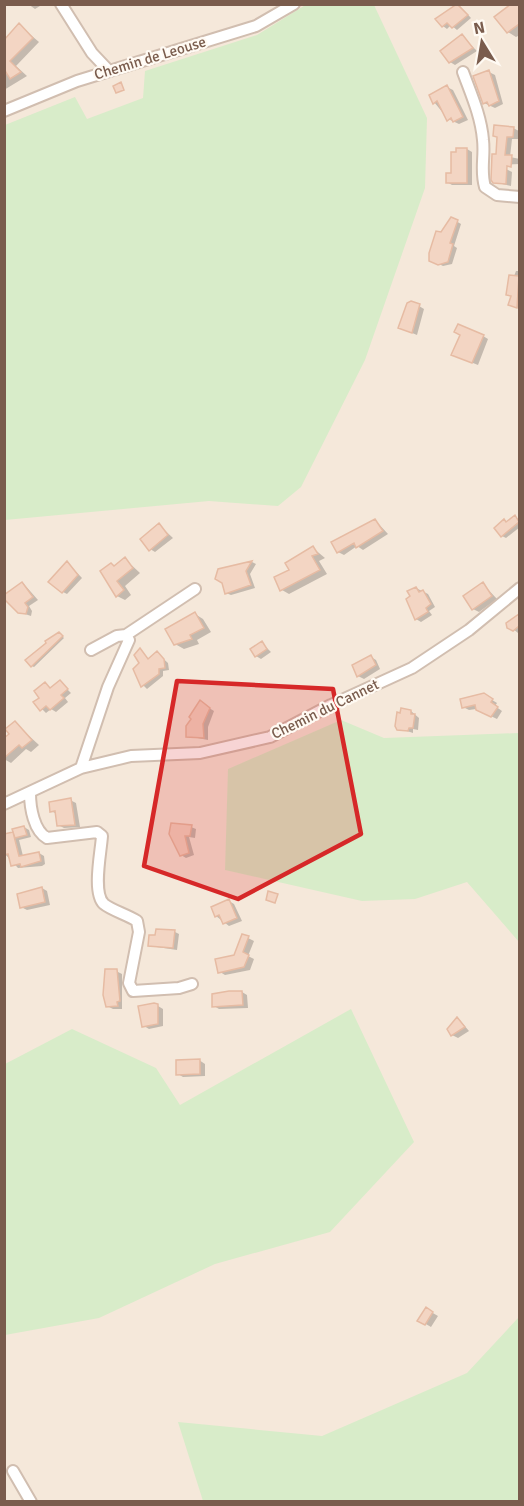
<svg xmlns="http://www.w3.org/2000/svg" width="524" height="1506" viewBox="0 0 524 1506" font-family="Signika,sans-serif">
  <style>
    .residential { fill: #f5e8da }
    .green { fill: #d8ecc9 }
    .shadow { fill: #0003 }
    .building { fill: #f3d5c3; stroke: #e6bba3; stroke-width: 1.5 }
    .lines { fill: none; stroke-linecap: round; stroke-linejoin: round }
    .minor-casing { stroke: #d1beb0; stroke-width: 14 }
    .minor { stroke: #fff; stroke-width: 10 }
    .marked { fill: #d62828; fill-opacity: 0.2; stroke: #d62828; stroke-width: 4.5; stroke-linejoin: round }
    .labels { text-anchor: middle; dominant-baseline: central; stroke-width: 4.5; stroke-linejoin: round; paint-order: stroke }
    .street-label { font-size: 15px; fill: #7a5c4d; stroke: #fffaf3 }
  </style>
  <rect width="100%" height="100%" fill="#fdf6ec"/>
  <!-- residential -->
  <path class="residential" d="M5,5H519V1501H5Z"/>
  <!-- green -->
  <path class="green" d="M307,4L374,5L427,118L425,188L365,360L301,487L278,506L209,501L5,520V125L75,97L87,119L143,98L145,71L257,35Z
    M341,720L384,738L519,733V942L467,882L415,899L362,901L225,870L228,769Z
    M351,1009L414,1142L330,1232L215,1264L99,1318L5,1335V1064L72,1029L156,1068L180,1105Z
    M519,1317V1501H203L178,1422L322,1436L467,1373Z"/>
  <!-- shadow -->
  <path class="shadow" d="M28,4H39L40,6L35,9Z
    M514,4H520V35L516,37L508,32Z
    M459,5L471,18L457,30L451,25L447,29L443,26L448,14Z
    M19,25L39,42L16,66L27,76L4,90V55Z
    M462,36L477,51L455,65L450,62Z
    M489,72L495,75L503,104L495,108L484,103Z
    M447,87L453,90L468,120L459,124L448,119L434,102Z
    M513,128L519,131L518,139H512L510,157L520,159V164L498,165V138Z
    M467,149L472,152V185H452L447,182L452,175L458,153Z
    M506,169L512,172L511,186L493,182Z
    M451,218L461,224L454,246L457,248L452,264L443,266L435,262L441,234Z
    M516,271H520V309L510,304L512,297L507,294Z
    M419,306L424,309L417,335L400,328Z
    M483,336L488,339L478,365L458,357Z
    M515,517L520,520V527L506,538L502,536L504,521L508,523Z
    M375,520L388,534L363,550L357,546L344,555L338,552Z
    M159,525L173,538L155,552L150,549Z
    M313,548L325,558L319,561L327,574L289,594L282,590L291,571Z
    M125,559L140,573L125,586L131,595L125,600L117,596L115,567Z
    M252,562L256,564L250,574L255,588L231,595L226,593L219,571Z
    M68,563L82,578L67,594L63,592Z
    M23,583L38,600L29,606L32,611L31,616L19,612Z
    M483,584L497,599L479,612L473,609Z
    M416,588L428,594L435,607L429,611L432,615L421,622L416,619L412,597Z
    M195,614L203,619L211,632L197,640L199,644L184,649L175,644Z
    M520,615V632L518,633L507,624Z
    M61,635L64,638L34,667L32,666L27,660Z
    M262,643L271,652L261,659L256,656Z
    M141,650L149,660L157,653L168,663L169,670L163,671V676L147,689L138,680L141,678Z
    M371,657L376,660L380,669L364,679L358,676Z
    M60,682L71,693L65,698L68,702L56,712L51,709L46,713L35,702L41,698L45,684L52,689Z
    M484,695L497,703L495,706L502,711L497,719L476,709L469,710L463,707Z
    M201,703L214,711L208,727V740L187,736Z
    M411,711L419,718L418,730L413,729V733L398,728Z
    M15,723L39,745L31,752L26,749L11,763L4,759V740L11,734Z
    M70,800L76,803L80,827L64,828L58,825L57,814L51,811Z
    M24,827L29,830L31,837L19,840L23,856L39,853L44,856L45,864L42,866L18,868L5,854L4,836Z
    M191,827L196,829L195,838L189,837L194,855L186,858L181,855L171,834Z
    M42,888L47,891L50,905L27,910L21,907Z
    M229,901L234,904L242,921L229,926L216,916Z
    M175,932L179,934L177,950L150,946Z
    M248,938L254,941L248,956L254,959L250,970L225,975L220,972Z
    M116,971L122,974V1009H113L107,1006Z
    M242,992L247,995L248,1008L219,1009L214,1006Z
    M158,1006L163,1009V1026L149,1029L144,1026Z
    M458,1018L469,1031L458,1038L452,1035Z
    M199,1060L205,1064V1076L183,1077L178,1074Z
    M426,1309L438,1316L431,1327L419,1320Z"/>
  <!-- building -->
  <path class="building" d="M457,4L468,15L452,28L447,23L442,27L435,19Z
    M511,4H519V24L507,33L494,17Z
    M19,23L33,38L10,61L21,72L10,79L4,69V40Z
    M462,34L473,48L449,63L440,51Z
    M489,70L499,101L489,106L487,102L483,104L473,76Z
    M121,82L124,90L116,93L113,86Z
    M447,85L463,117L453,122L451,118L447,121L437,101L433,104L429,95Z
    M494,125L514,127L513,137H507L505,155H512L511,167L507,166L506,184L493,183L491,180L492,154H496L497,137L493,136Z
    M456,148H467V183H446V173H451V152H456Z
    M451,217L458,220L450,243L453,244L448,262L438,265L429,261V253L436,231L441,232Z
    M509,275L519,276L517,308L508,305L511,296L506,295Z
    M411,301L420,304L412,333L398,328L407,303Z
    M458,324L484,335L472,363L451,355L460,335L454,332Z
    M515,515L519,522L501,537L494,528L504,519L506,522Z
    M375,519L383,531L356,548L354,543L337,553L331,542Z
    M159,523L168,535L149,551L140,539Z
    M313,546L318,554L312,556L320,570L280,591L274,577L289,570L285,563Z
    M125,557L133,568L117,581L124,590L116,597L100,571L111,563L114,566Z
    M67,561L78,575L62,593L48,582Z
    M252,561L246,571L251,585L225,594L222,583L215,579L218,569Z
    M22,582L33,597L25,603L28,607L26,614L18,613L4,599V595Z
    M483,582L492,596L472,610L463,596Z
    M416,587L419,592L423,590L431,604L426,608L428,612L415,620L406,599L410,596L407,591Z
    M195,612L204,628L190,635L192,639L174,645L165,629Z
    M519,614V626L513,631L507,628L506,623Z
    M59,632L63,636L31,667L25,660L46,643L45,641Z
    M262,641L267,649L255,657L250,649Z
    M140,648L148,659L157,651L164,659L165,668L159,669V674L141,687L133,669L139,663L134,655Z
    M371,655L376,665L357,677L352,665Z
    M60,680L68,689L61,695L64,698L50,710L46,706L40,711L33,702L39,698L34,691L45,682L50,688Z
    M484,693L493,699L491,702L498,707L491,717L476,710L475,705L462,708L460,699Z
    M200,700L210,708L203,724L204,738L186,737V726L191,719L189,717Z
    M401,708L411,710V714H415L413,728H409L408,731L397,730L395,726L397,712L400,713Z
    M15,721L32,740L22,748L19,745L4,758V738L9,734L5,729Z
    M71,798L75,825L57,826L55,811L50,812L49,802Z
    M171,823L192,825L190,836H185L189,853L180,856L169,834Z
    M24,826L27,835L15,838L12,829Z
    M13,832L19,856L39,852L41,861L21,867L20,864L11,866L8,854L4,855V834Z
    M42,887L45,902L20,908L17,894Z
    M268,891L278,894L275,903L266,900Z
    M229,899L237,918L223,924L219,915L215,917L211,907Z
    M156,929L175,930L173,948L148,946L149,935H155Z
    M242,934L249,936L243,952L249,955L244,967L218,973L215,959L234,955Z
    M105,969H117L120,1001L117,1002L118,1006L106,1007L103,995Z
    M229,991H242L243,1005L212,1007V994Z
    M154,1003L158,1004V1024L142,1027L138,1006Z
    M457,1017L465,1027L451,1036L447,1029Z
    M200,1059V1074L176,1075V1060Z
    M426,1307L433,1312L425,1325L417,1321Z"/>
  <g class="lines">
    <!-- minor casing -->
    <g class="minor-casing">
      <path id="minor" d="M61,4L92,53L109,71
        M463,72C471,94 481,116 483,140C485,157 480,170 485,187L497,195L520,197
        M4,111L77,81L256,26L294,4
        M91,650L117,636L126,635L195,589
        M81,768L108,687L129,640L126,635
        M30,793C30,808 34,831 47,838L97,832L102,836C101,852 92,893 104,904C111,910 128,915 137,921L139,932L129,983L133,991L179,988L192,984
        M4,804L81,768L131,756L200,753L270,737L331,705L412,668L469,630L520,588
        M13,1471L31,1502"/>
    </g>
    <!-- minor -->
    <use href="#minor" class="minor"/>
  </g>
  <!-- marked area -->
  <path class="marked" d="M177,681L333,689L361,834L238,899L144,866Z"/>
  <g class="labels">
    <!-- street labels -->
    <g class="street-label">
      <text transform="translate(150 58) rotate(-17)">Chemin de Leouse</text>
      <text transform="translate(325 709) rotate(-26)">Chemin du Cannet</text>
    </g>
  </g>
  <!-- border -->
  <rect width="524" height="1506" fill="none" stroke="#7a5c4d" stroke-width="12"/>
  <!-- north arrow -->
  <g transform="translate(482 42) rotate(349)" stroke="#fffaf3" stroke-width="4.5" paint-order="stroke">
  <path d="M0-4.5L10 22L0 15L-10 22Z" fill="#7a5c4d"/>
  <text y="-9" font-size="16" font-weight="bold" text-anchor="middle" fill="#7a5c4d">N</text>
  </g>
</svg>
